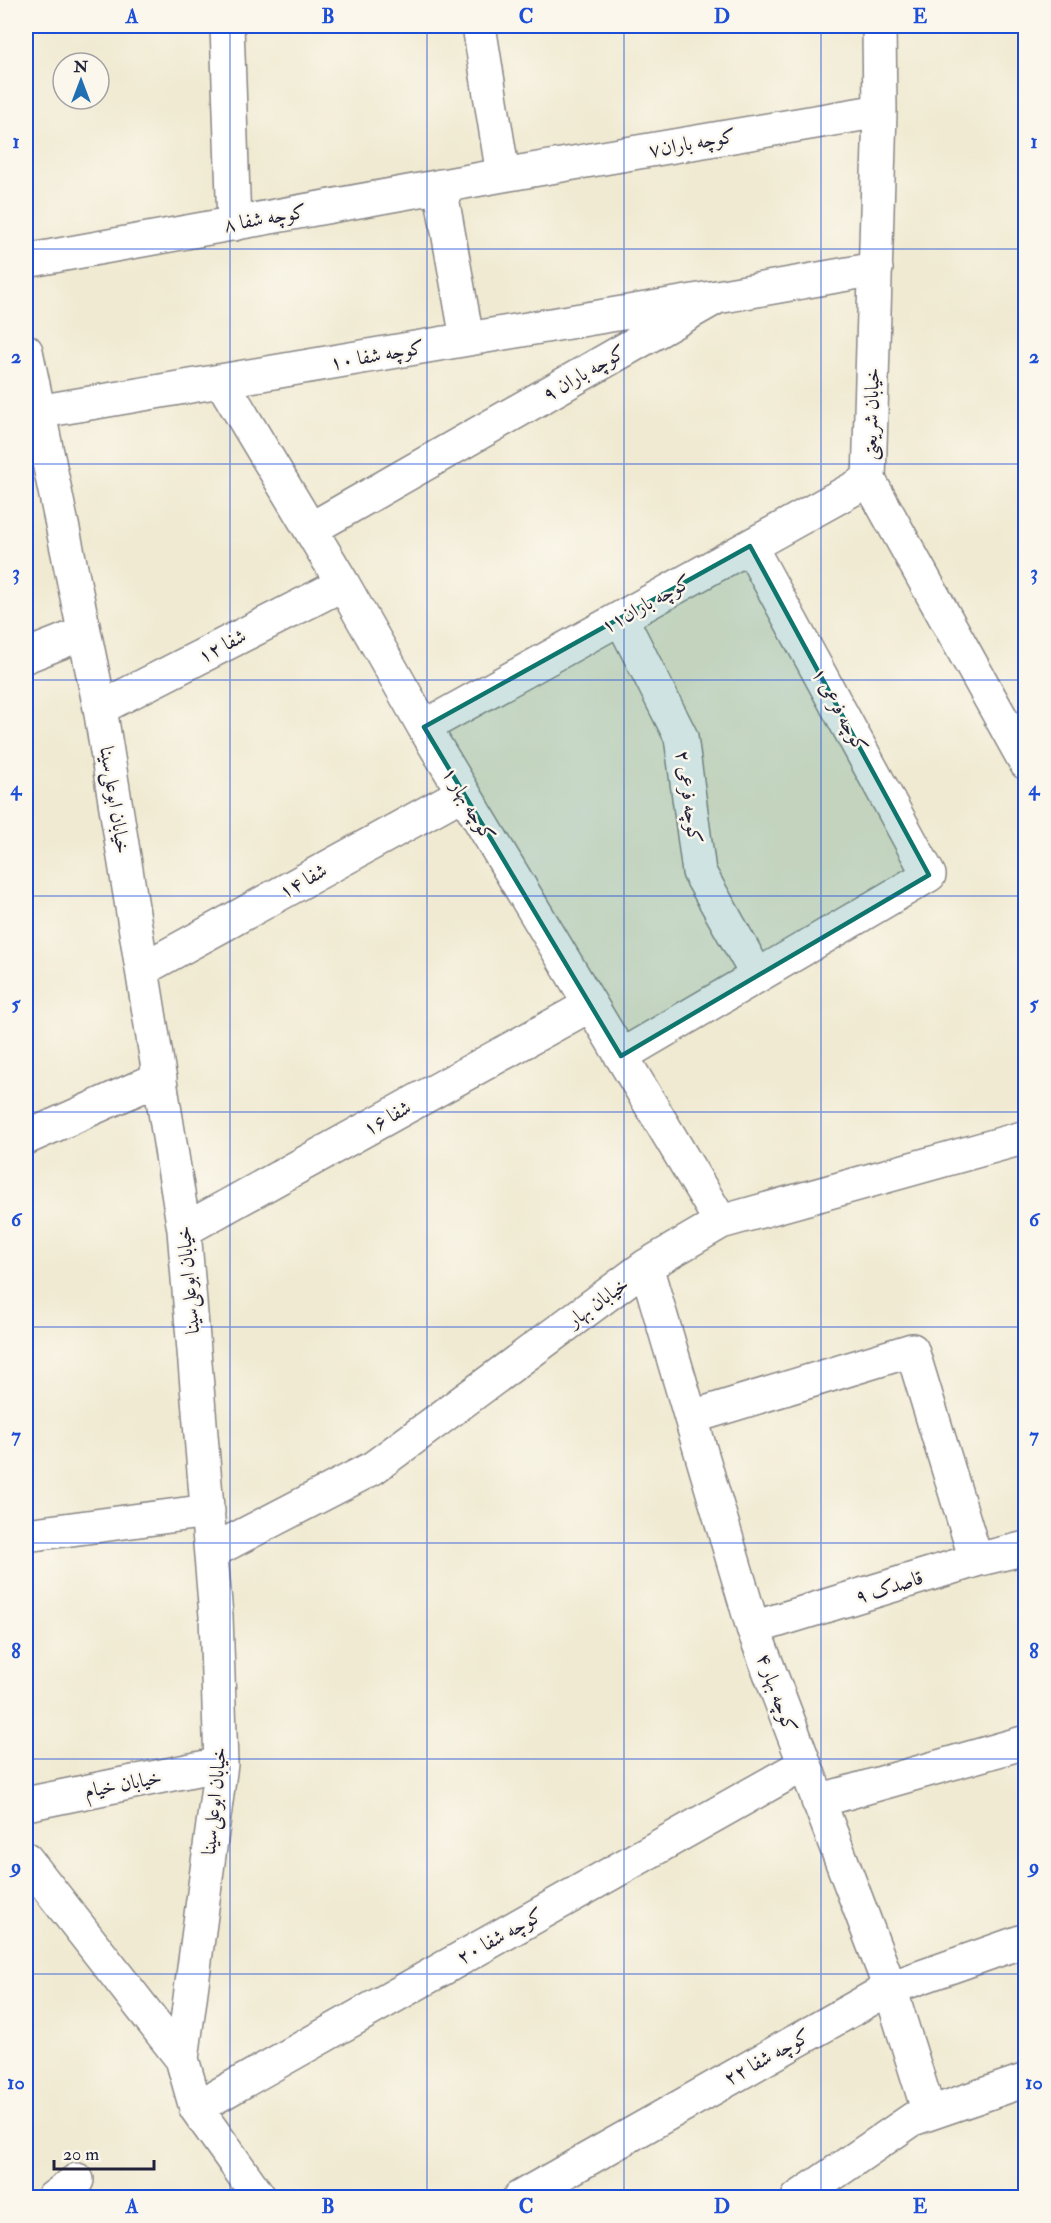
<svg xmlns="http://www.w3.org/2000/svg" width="1051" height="2223" viewBox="0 0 1051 2223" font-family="'IM FELL Double Pica',Amiri,serif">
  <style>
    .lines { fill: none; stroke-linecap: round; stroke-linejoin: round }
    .minor-casing { stroke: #898686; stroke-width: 36 }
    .minor { stroke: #fff; stroke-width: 33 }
    .marked { fill: #0f766e; fill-opacity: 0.2; stroke: #0f766e; stroke-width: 4.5; stroke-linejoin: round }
    .grid { fill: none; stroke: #1d4ed8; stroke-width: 1.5; stroke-opacity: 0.55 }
    .labels { text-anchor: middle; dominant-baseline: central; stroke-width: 5; stroke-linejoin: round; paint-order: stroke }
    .street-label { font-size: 20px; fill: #22223b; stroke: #fbf7ec }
    .neatline { fill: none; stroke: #1d4ed8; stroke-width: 2 }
    .grid-label { font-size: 20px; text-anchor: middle; font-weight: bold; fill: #1d4ed8 }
  </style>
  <rect width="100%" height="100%" fill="#fbf7ec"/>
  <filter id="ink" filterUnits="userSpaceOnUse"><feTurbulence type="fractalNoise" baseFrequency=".0167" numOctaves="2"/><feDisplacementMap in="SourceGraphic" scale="12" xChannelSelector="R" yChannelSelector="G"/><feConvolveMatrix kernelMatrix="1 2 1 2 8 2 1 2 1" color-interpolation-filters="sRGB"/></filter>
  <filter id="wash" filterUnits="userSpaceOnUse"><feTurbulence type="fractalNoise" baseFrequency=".008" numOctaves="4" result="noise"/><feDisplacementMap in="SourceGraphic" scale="24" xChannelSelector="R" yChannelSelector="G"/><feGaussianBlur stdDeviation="1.35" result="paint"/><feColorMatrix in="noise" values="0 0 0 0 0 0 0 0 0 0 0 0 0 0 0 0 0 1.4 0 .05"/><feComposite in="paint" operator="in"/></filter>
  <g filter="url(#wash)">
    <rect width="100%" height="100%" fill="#f0ead2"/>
  </g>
  <g filter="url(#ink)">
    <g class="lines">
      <!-- minor casing -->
      <g class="minor-casing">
        <path id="minor" d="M227,26L234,224
          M479,26L503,175
          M879,26L880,111L869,480L1026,763
          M440,186L467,339
          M26,261L503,175L880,111
          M26,351L100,708L184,1230L216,1616L221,1764L182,2059L196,2108L260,2198
          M222,382L343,584L424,727L721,1222
          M37,412L717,297
          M311,529L717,297L876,269
          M621,618L681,737L699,872L757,975
          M26,656L84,633
          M100,708L343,584
          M424,727L869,480
          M143,969L463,793
          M621,1056L929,875L750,546
          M26,1138L160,1078
          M184,1230L590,1005
          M646,1266L753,1628L890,1988L929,2113
          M692,1417L912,1350L976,1560
          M26,1535L208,1511
          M211,1552L373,1468L646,1266L721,1222L1026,1137
          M753,1628L976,1560L1026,1548
          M818,1801L1026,1742
          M26,1804L221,1764
          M26,1859L182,2059
          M196,2108L803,1765
          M53,2198L77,2180
          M519,2198L890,1988L1026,1940
          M798,2198L913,2119L1026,2080"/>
      </g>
      <!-- minor -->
      <use href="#minor" class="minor"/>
    </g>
  </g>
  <!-- marked area -->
  <path class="marked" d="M750,546L929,875L621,1056L424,727Z"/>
  <!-- grid -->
  <path class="grid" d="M230,26V2198M427,26V2198M624,26V2198M821,26V2198M26,249H1026M26,464H1026M26,680H1026M26,896H1026M26,1112H1026M26,1327H1026M26,1543H1026M26,1759H1026M26,1974H1026"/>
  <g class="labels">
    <!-- street labels -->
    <g class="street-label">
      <text transform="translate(692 143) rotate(-10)">کوچه باران۷</text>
      <text transform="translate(265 218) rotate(-10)">کوچه شفا ۸</text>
      <text transform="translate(377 355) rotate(-10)">کوچه شفا ۱۰</text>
      <text transform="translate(584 373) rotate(-30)">کوچه باران ۹</text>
      <text transform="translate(871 414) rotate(-88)">خیابان شریعتی</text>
      <text transform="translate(646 604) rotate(-29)">کوچه باران۱۱</text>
      <text transform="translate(222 646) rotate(-27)">شفا ۱۲</text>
      <text transform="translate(840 710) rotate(61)">کوچه فرعی ۱</text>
      <text transform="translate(689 797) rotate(82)">کوچه فرعی ۲</text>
      <text transform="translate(115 800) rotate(81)">خیابان ابوعلی‌سینا</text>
      <text transform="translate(469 804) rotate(59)">کوچه بهار ۱</text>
      <text transform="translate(303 881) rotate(-29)">شفا ۱۴</text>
      <text transform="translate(387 1118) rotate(-29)">شفا ۱۶</text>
      <text transform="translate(188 1280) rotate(-95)">خیابان ابوعلی‌سینا</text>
      <text transform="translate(598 1302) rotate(-36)">خیابان بهار</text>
      <text transform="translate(889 1587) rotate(-17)">قاصدک ۹</text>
      <text transform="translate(777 1693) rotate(70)">کوچه بهار ۴</text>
      <text transform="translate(123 1784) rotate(-11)">خیابان خیام</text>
      <text transform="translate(214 1801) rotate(-84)">خیابان ابوعلی‌سینا</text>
      <text transform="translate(500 1936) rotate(-29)">کوچه شفا ۲۰</text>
      <text transform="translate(767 2057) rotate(-29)">کوچه شفا ۲۲</text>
    </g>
  </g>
  <!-- margin -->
  <rect width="1051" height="2223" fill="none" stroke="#fbf7ec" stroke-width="66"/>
  <!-- north arrow -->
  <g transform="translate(81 81)"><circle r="28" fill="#fbf7ec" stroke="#a4a2a5" stroke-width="1.5"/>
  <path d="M0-4.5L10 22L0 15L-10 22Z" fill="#1f6fb2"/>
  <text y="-9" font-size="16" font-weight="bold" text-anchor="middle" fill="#22223b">N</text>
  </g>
  <!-- scale -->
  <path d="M54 2160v9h100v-9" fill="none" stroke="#22223b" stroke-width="3"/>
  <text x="63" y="2160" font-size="18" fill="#22223b" stroke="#fbf7ec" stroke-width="4.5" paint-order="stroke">20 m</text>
  <rect x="33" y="33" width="985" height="2157" class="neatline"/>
  <g class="grid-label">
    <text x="132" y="23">A</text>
    <text x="328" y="23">B</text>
    <text x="526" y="23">C</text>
    <text x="722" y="23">D</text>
    <text x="920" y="23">E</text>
    <text x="16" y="148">1</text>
    <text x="1034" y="148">1</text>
    <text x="16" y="363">2</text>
    <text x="1034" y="363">2</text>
    <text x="16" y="579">3</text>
    <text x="1034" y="579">3</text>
    <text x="16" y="795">4</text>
    <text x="1034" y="795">4</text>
    <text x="16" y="1010">5</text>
    <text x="1034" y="1010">5</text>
    <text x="16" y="1226">6</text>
    <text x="1034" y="1226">6</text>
    <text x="16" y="1442">7</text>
    <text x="1034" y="1442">7</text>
    <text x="16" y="1658">8</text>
    <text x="1034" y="1658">8</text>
    <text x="16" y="1873">9</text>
    <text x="1034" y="1873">9</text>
    <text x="16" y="2089">10</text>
    <text x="1034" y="2089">10</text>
    <text x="132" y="2213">A</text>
    <text x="328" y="2213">B</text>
    <text x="526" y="2213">C</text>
    <text x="722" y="2213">D</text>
    <text x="920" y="2213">E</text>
  </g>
</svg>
